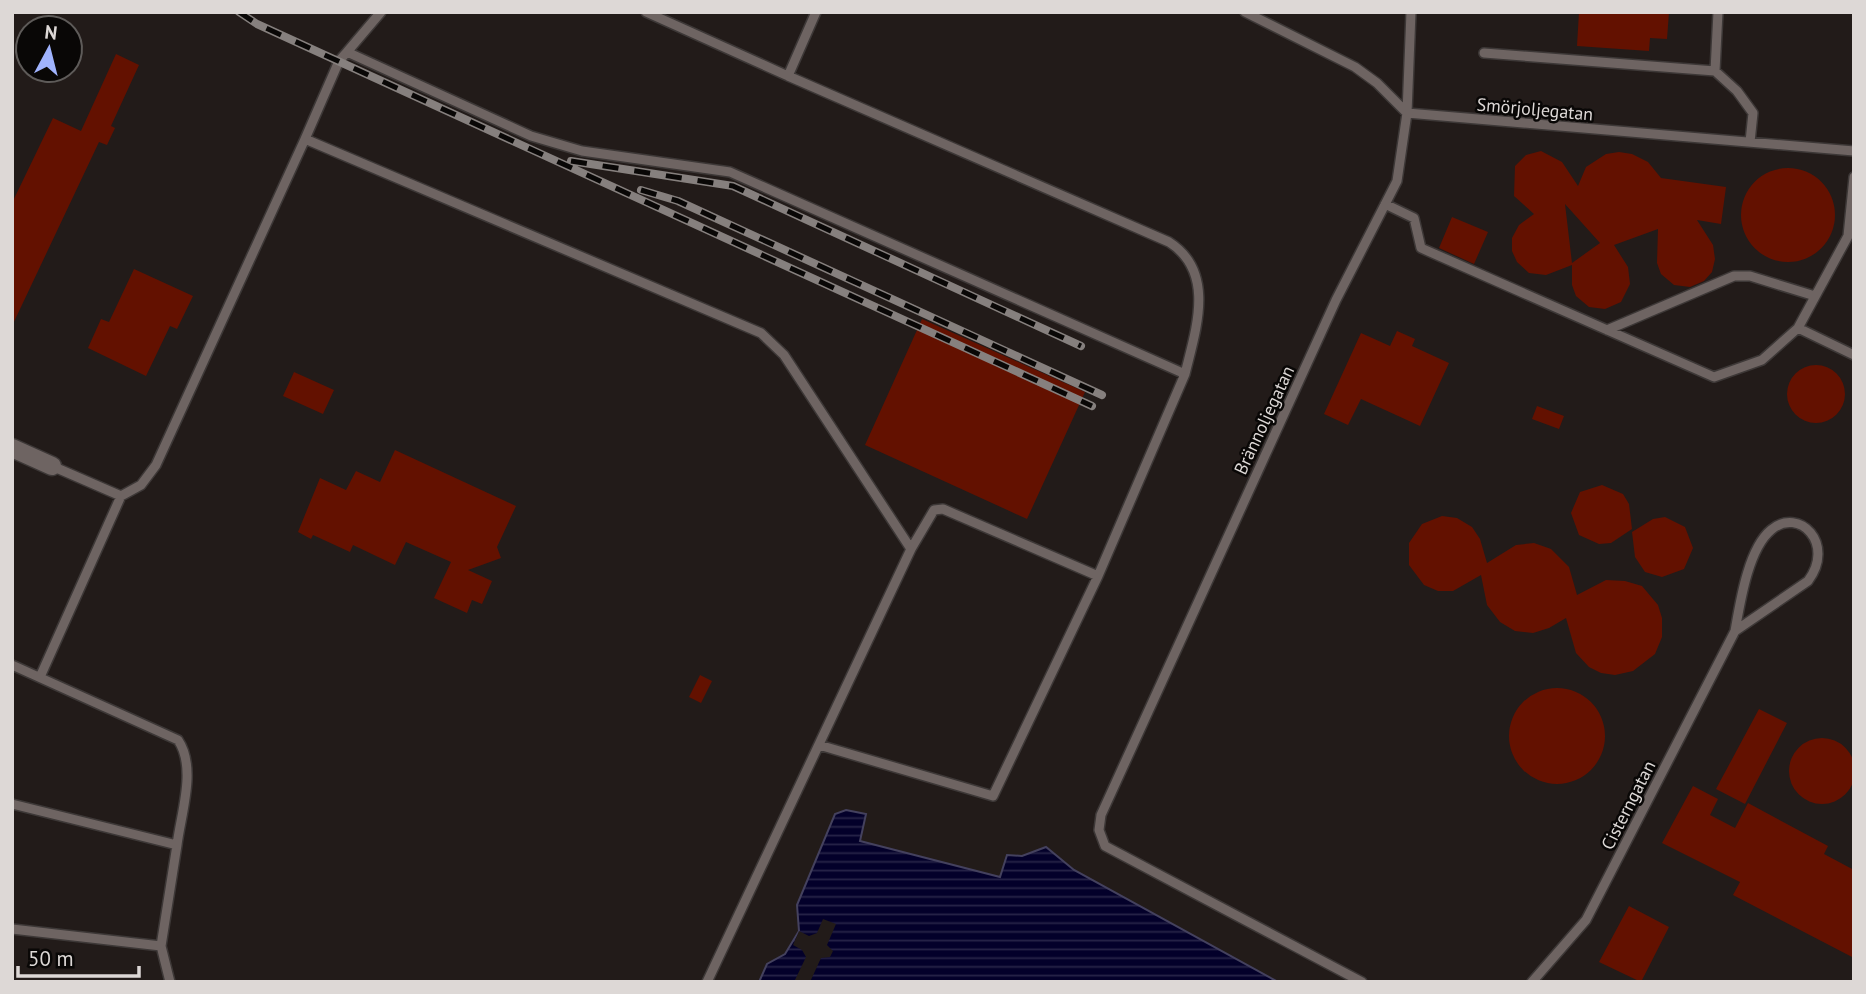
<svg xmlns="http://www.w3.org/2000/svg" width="1866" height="994" viewBox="0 0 1866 994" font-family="'PT Sans',sans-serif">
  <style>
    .water { fill: url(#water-rules); stroke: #44415e; stroke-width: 2 }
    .pier { fill: #221b19 }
    .building { fill: #631100; fill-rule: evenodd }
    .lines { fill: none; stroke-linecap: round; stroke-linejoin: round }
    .service-casing { stroke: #3d3837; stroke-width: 12 }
    .minor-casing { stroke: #3d3837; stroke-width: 21 }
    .service { stroke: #6e6462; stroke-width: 9 }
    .minor { stroke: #6e6462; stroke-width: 18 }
    .rail-casing { stroke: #86807e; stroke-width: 8 }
    .rail { stroke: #090706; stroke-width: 5; stroke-dasharray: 16; stroke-linecap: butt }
    .labels { text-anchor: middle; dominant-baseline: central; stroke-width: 5; stroke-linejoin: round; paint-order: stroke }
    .street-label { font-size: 18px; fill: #ddd8d6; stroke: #090706 }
  </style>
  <defs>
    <pattern id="water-rules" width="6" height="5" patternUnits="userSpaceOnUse" patternTransform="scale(1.75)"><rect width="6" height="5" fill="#03002a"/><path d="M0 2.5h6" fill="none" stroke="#272448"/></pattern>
  </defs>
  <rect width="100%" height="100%" fill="#221b19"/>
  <!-- water -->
  <path class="water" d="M846,810L866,814L860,841L1000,877L1007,855L1022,856L1046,847L1074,870L1278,982H759L767,964L785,954L799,931L797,905L835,814Z"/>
  <!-- pier -->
  <path class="pier" d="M823,919L836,924L827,945L833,951L830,957L821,958L810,982H794L806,957L802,950L793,945L799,931L809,936L817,933Z"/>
  <!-- building -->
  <path class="building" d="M1579,12H1669L1667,39L1650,38L1649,51L1577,46Z
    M116,54L139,65L111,126L115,128L107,145L99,142L12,326V203L53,118L81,131Z
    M1541,151L1562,162L1578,186L1586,167L1606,154L1619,152L1632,154L1648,162L1661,178L1726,187L1721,224L1697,220L1713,245L1715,259L1712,272L1704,281L1690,287L1674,285L1661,274L1657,263L1658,229L1614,245L1628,267L1630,284L1621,302L1605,309L1589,307L1576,296L1572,285V265L1546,275L1529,273L1517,262L1512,251V238L1519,225L1534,214L1514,196L1515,166L1526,155ZM1565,204L1600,243L1572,263Z
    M1741 215a47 47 0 1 1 94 0a47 47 0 1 1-94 0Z
    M1452,217L1488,232L1474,264L1439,248Z
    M134,269L193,296L177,329L170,326L146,376L88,348L101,319L109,322Z
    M922,319L1085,392L1027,519L865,445Z
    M1397,331L1415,339L1412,346L1449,363L1420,426L1361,399L1348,425L1324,414L1361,333L1390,346Z
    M1787 394a29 29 0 1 1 58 0a29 29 0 1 1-58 0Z
    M294,372L334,390L323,414L283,396Z
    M1537,406L1564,416L1559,429L1532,419Z
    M395,450L516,506L497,547L501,558L468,570L492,581L482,604L472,600L467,613L434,598L451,562L406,542L395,565L353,545L350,552L313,535L311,539L298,532L320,478L346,490L356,471L380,482Z
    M1602,485L1623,494L1629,504L1632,529L1611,543L1599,544L1579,535L1571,513L1580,492Z
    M1442,516L1457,518L1472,527L1480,539L1487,563L1516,545L1534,543L1551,549L1569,567L1577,595L1606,580L1625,581L1642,586L1658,605L1662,618V637L1655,654L1633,671L1615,675L1601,673L1589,667L1576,653L1566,618L1549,628L1533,633L1515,631L1500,622L1487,605L1481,575L1453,591H1438L1424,585L1409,565V543L1422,524Z
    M1665,517L1685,527L1693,548L1684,569L1662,577L1645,572L1635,557L1632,532L1653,519Z
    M700,675L712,681L701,703L689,697Z
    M1509 736a48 48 0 1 1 96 0a48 48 0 1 1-96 0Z
    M1759,709L1787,723L1745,804L1716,789Z
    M1789 771a33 33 0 1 1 66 0a33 33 0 1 1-66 0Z
    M1693,786L1718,799L1710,815L1735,828L1748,803L1828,846L1824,854L1854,870V958L1733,895L1740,882L1662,843Z
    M1629,906L1669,927L1641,982L1599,962Z"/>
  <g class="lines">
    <!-- service casing -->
    <g class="service-casing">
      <path id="service" d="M646,12L788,76L816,12
        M1245,12L1355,67L1377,83L1407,113L1854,151
        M347,52L381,12
        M1484,53L1715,71L1737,91L1753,113L1750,142
        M1715,71L1718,12
        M788,76L1169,242C1216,272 1196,329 1185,374
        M305,139L339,61L347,52L531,136L582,151L730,172L1185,374L1098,576L943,509L934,510L911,549
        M1854,177L1848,236L1798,328L1854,355
        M1385,204L1414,218L1421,248L1714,377L1762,360L1798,328
        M1607,330L1734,276H1750L1815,296
        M52,466L121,496L141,485L156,465L305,139L761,333L784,355L911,549L707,982
        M12,665L178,740C197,768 181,813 177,845L12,804
        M40,677L121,496
        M819,745L993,796L1098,576
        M12,929L161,946
        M170,982L161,946L177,845
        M1362,982L1105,846L1099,830L1101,815L1336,300L1397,181L1407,113L1411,12
        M1532,982L1586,920L1735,631C1740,603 1748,549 1771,530C1799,506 1836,544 1808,581L1735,631"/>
    </g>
    <!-- minor casing -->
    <g class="minor-casing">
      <path id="minor" d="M12,448L52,466"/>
    </g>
    <!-- service -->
    <use href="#service" class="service"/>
    <!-- minor -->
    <use href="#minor" class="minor"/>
    <!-- rail casing -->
    <g class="rail-casing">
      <path id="rail" d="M239,12L257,24L1092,406
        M571,161L733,186L1081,346
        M641,190L678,201L1102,395"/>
    </g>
    <!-- rail -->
    <use href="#rail" class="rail"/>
  </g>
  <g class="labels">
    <!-- street labels -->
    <g class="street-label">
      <text transform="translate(1535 109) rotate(5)">Smörjoljegatan</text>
      <text transform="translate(1264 420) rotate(-65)">Brännoljegatan</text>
      <text transform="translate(1628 805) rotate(-63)">Cisterngatan</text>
    </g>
  </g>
  <!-- border -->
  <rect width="1866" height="994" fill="none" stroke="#ddd8d6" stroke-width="28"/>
  <!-- north arrow -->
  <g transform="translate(49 49) rotate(7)"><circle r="33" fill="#090706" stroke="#5e5b59" stroke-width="2"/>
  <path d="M0-5L12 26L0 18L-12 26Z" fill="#a0b3fd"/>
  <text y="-10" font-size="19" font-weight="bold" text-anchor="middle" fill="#ddd8d6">N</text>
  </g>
  <!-- scale -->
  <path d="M18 966v10h121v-10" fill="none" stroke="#ddd8d6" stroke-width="3.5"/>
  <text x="28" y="966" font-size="21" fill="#ddd8d6" stroke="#090706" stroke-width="5" paint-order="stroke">50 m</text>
</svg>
